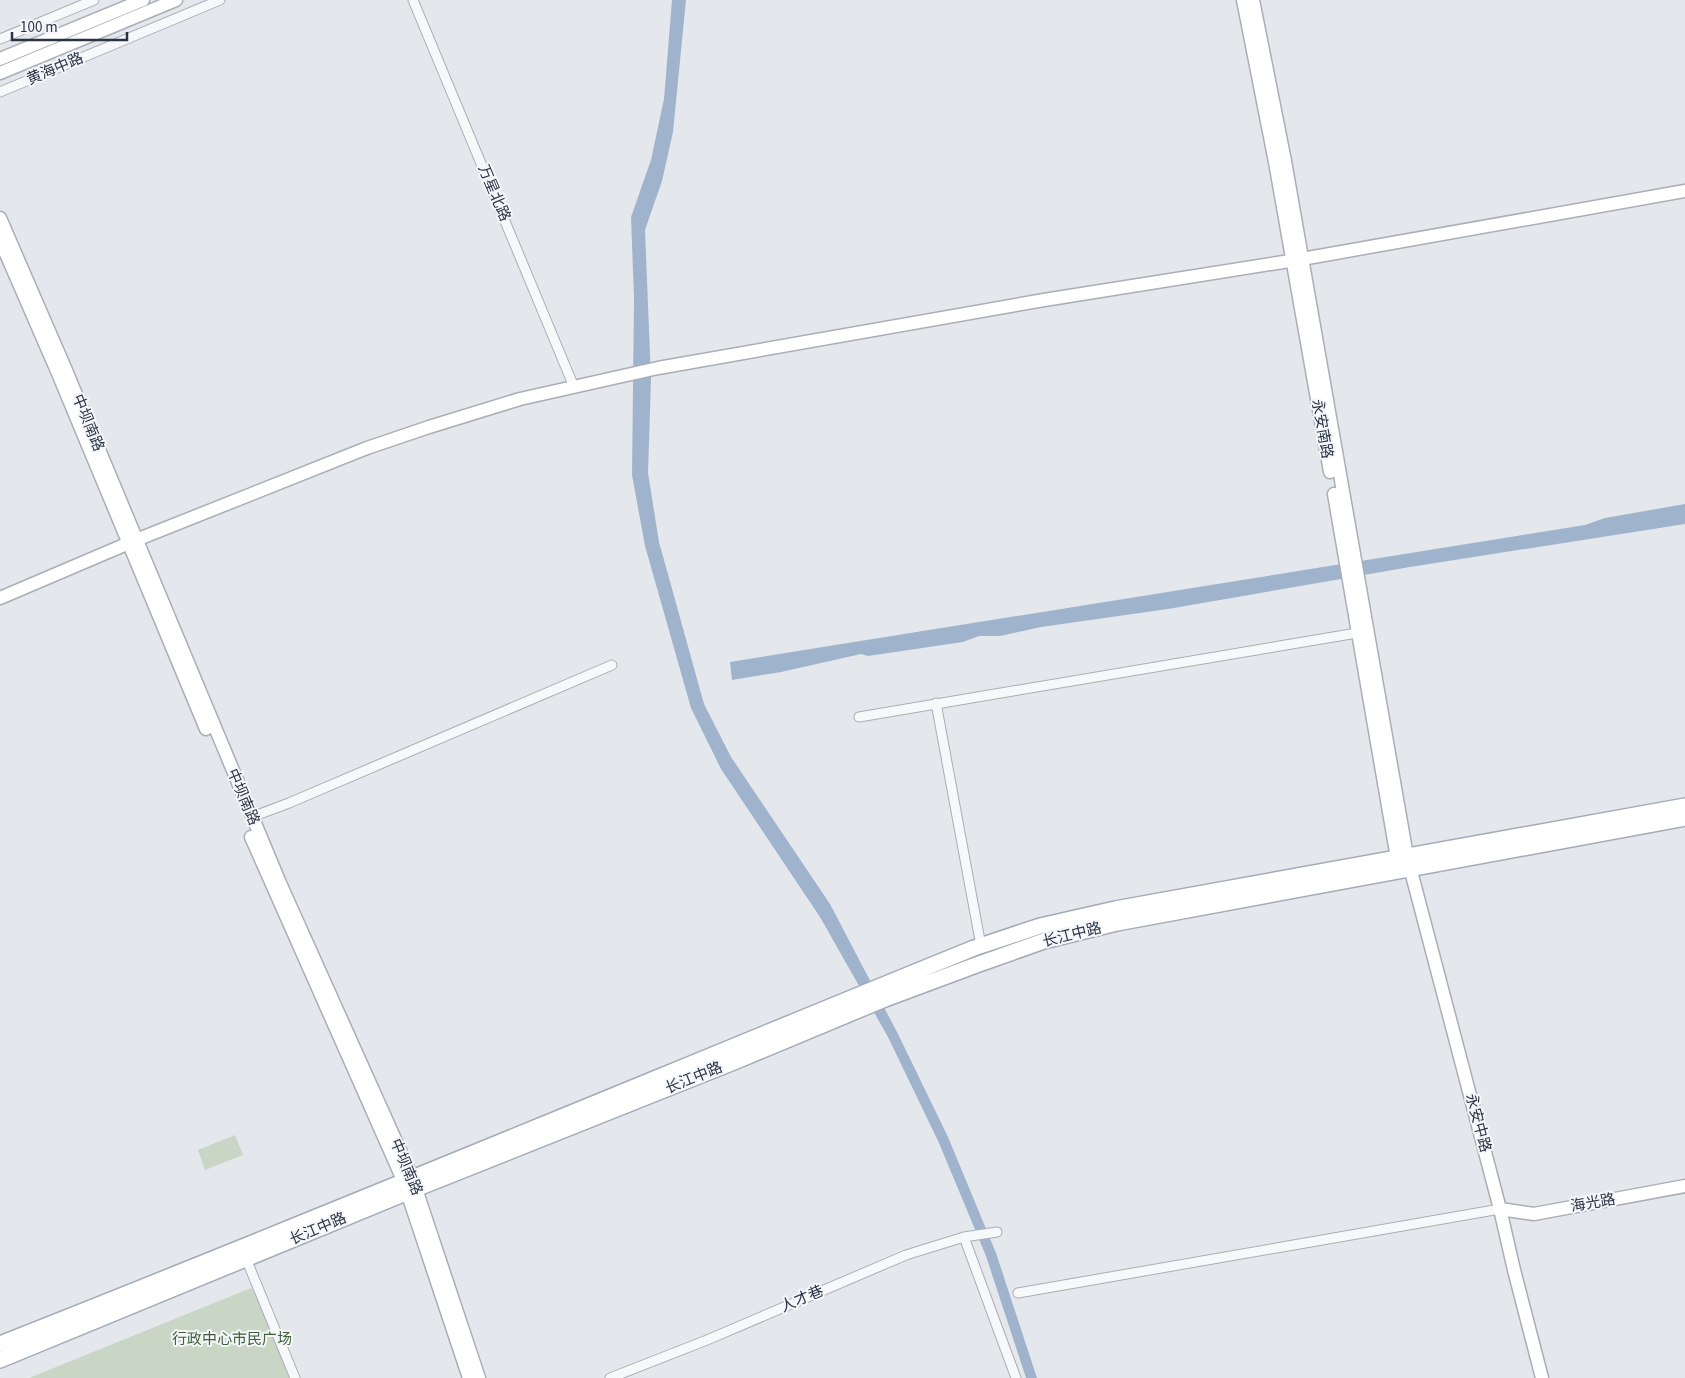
<svg xmlns="http://www.w3.org/2000/svg" width="1685" height="1378" viewBox="0 0 1685 1378" font-family="'Source Sans 3','Noto Sans SC',sans-serif">
  <style>
    .green { fill: #c9d6c5 }
    .water { fill: #9fb4cc }
    .lines { fill: none; stroke-linecap: round; stroke-linejoin: round }
    .street-casing { stroke: #a9aeb7; stroke-width: 11 }
    .secondary-casing { stroke: #a9aeb7; stroke-width: 15 }
    .primary-casing { stroke: #a3abb8; stroke-width: 18 }
    .street { stroke: #f7f8fa; stroke-width: 9 }
    .secondary { stroke: #fff; stroke-width: 12 }
    .primary { stroke: #fff; stroke-width: 15 }
    .labels { text-anchor: middle; dominant-baseline: central; stroke-width: 4; stroke-linejoin: round; paint-order: stroke }
    .street-label { font-size: 15px; fill: #2b3445; stroke: #f4f6f9 }
    .park-label { font-size: 15px; fill: #3f6138; stroke: #f4f6f9 }
  </style>
  <rect width="100%" height="100%" fill="#e4e7ec"/>
  <!-- green -->
  <path class="green" d="M235,1135L243,1155L205,1170L198,1150Z
    M251,1288L257,1293L291,1378H29Z"/>
  <!-- water -->
  <path class="water" d="M672,0H686L673,132L662,181L645,230L651,379L648,473L659,542L704,704L731,757L830,904L898,1034L948,1137L996,1253L1037,1378H1026L986,1256L939,1143L888,1037L820,917L721,769L691,708L645,546L632,475L634,298L631,217L651,160L664,99Z
    M1685,504V524L1410,567L1168,609L1041,627L1000,636H979L963,642L868,656L861,654L781,672L732,680L730,662L1585,525L1605,518Z"/>
  <g class="lines">
    <!-- street casing -->
    <g class="street-casing">
      <path id="street" d="M413,0L574,387
        M0,39L94,0
        M0,92L220,0
        M936,703L981,946
        M859,717L1363,632
        M252,817L289,803L612,665
        M964,1237L1016,1378
        M245,1256L295,1378
        M1018,1293L1500,1209
        M610,1378L707,1340L906,1255L964,1237L997,1232"/>
    </g>
    <!-- secondary casing -->
    <g class="secondary-casing">
      <path id="secondary" d="M1243,0L1275,162L1330,472
        M1253,0L1285,161L1407,856L1500,1209L1514,1270L1542,1378
        M0,59L143,0
        M0,73L176,0
        M0,218L65,368L280,883L412,1177L479,1378
        M0,240L57,371L206,729
        M1334,494L1397,858
        M0,598L136,540L367,448L429,427L520,399L658,368L1044,300L1302,259L1685,191
        M251,837L403,1180L469,1378
        M1500,1209L1534,1214L1685,1186"/>
    </g>
    <!-- primary casing -->
    <g class="primary-casing">
      <path id="primary" d="M0,1344C315,1220 628,1089 942,961L974,948L1040,926L1115,909L1685,806
        M0,1360L408,1192L734,1062L885,999L979,964L1044,941L1117,923L1685,818"/>
    </g>
    <!-- street -->
    <use href="#street" class="street"/>
    <!-- secondary -->
    <use href="#secondary" class="secondary"/>
    <!-- primary -->
    <use href="#primary" class="primary"/>
  </g>
  <g class="labels">
    <!-- street labels -->
    <g class="street-label">
      <text transform="translate(55 69) rotate(-23)">黄海中路</text>
      <text transform="translate(494 193) rotate(67)">万星北路</text>
      <text transform="translate(88 423) rotate(68)">中坝南路</text>
      <text transform="translate(1322 429) rotate(80)">永安南路</text>
      <text transform="translate(243 797) rotate(67)">中坝南路</text>
      <text transform="translate(1072 935) rotate(-14)">长江中路</text>
      <text transform="translate(694 1078) rotate(-22)">长江中路</text>
      <text transform="translate(1478 1123) rotate(75)">永安中路</text>
      <text transform="translate(406 1167) rotate(67)">中坝南路</text>
      <text transform="translate(1593 1203) rotate(-10)">海光路</text>
      <text transform="translate(318 1229) rotate(-23)">长江中路</text>
      <text transform="translate(802 1299) rotate(-23)">人才巷</text>
    </g>
    <!-- park labels -->
    <g class="park-label">
      <text x="232" y="1339">行政中心市民广场</text>
    </g>
  </g>
  <!-- scale -->
  <path d="M12 32v8h115v-8" fill="none" stroke="#2b3445" stroke-width="2.5"/>
  <text x="20" y="32" font-size="15" fill="#2b3445" stroke="#f4f6f9" stroke-width="4" paint-order="stroke">100 m</text>
</svg>
